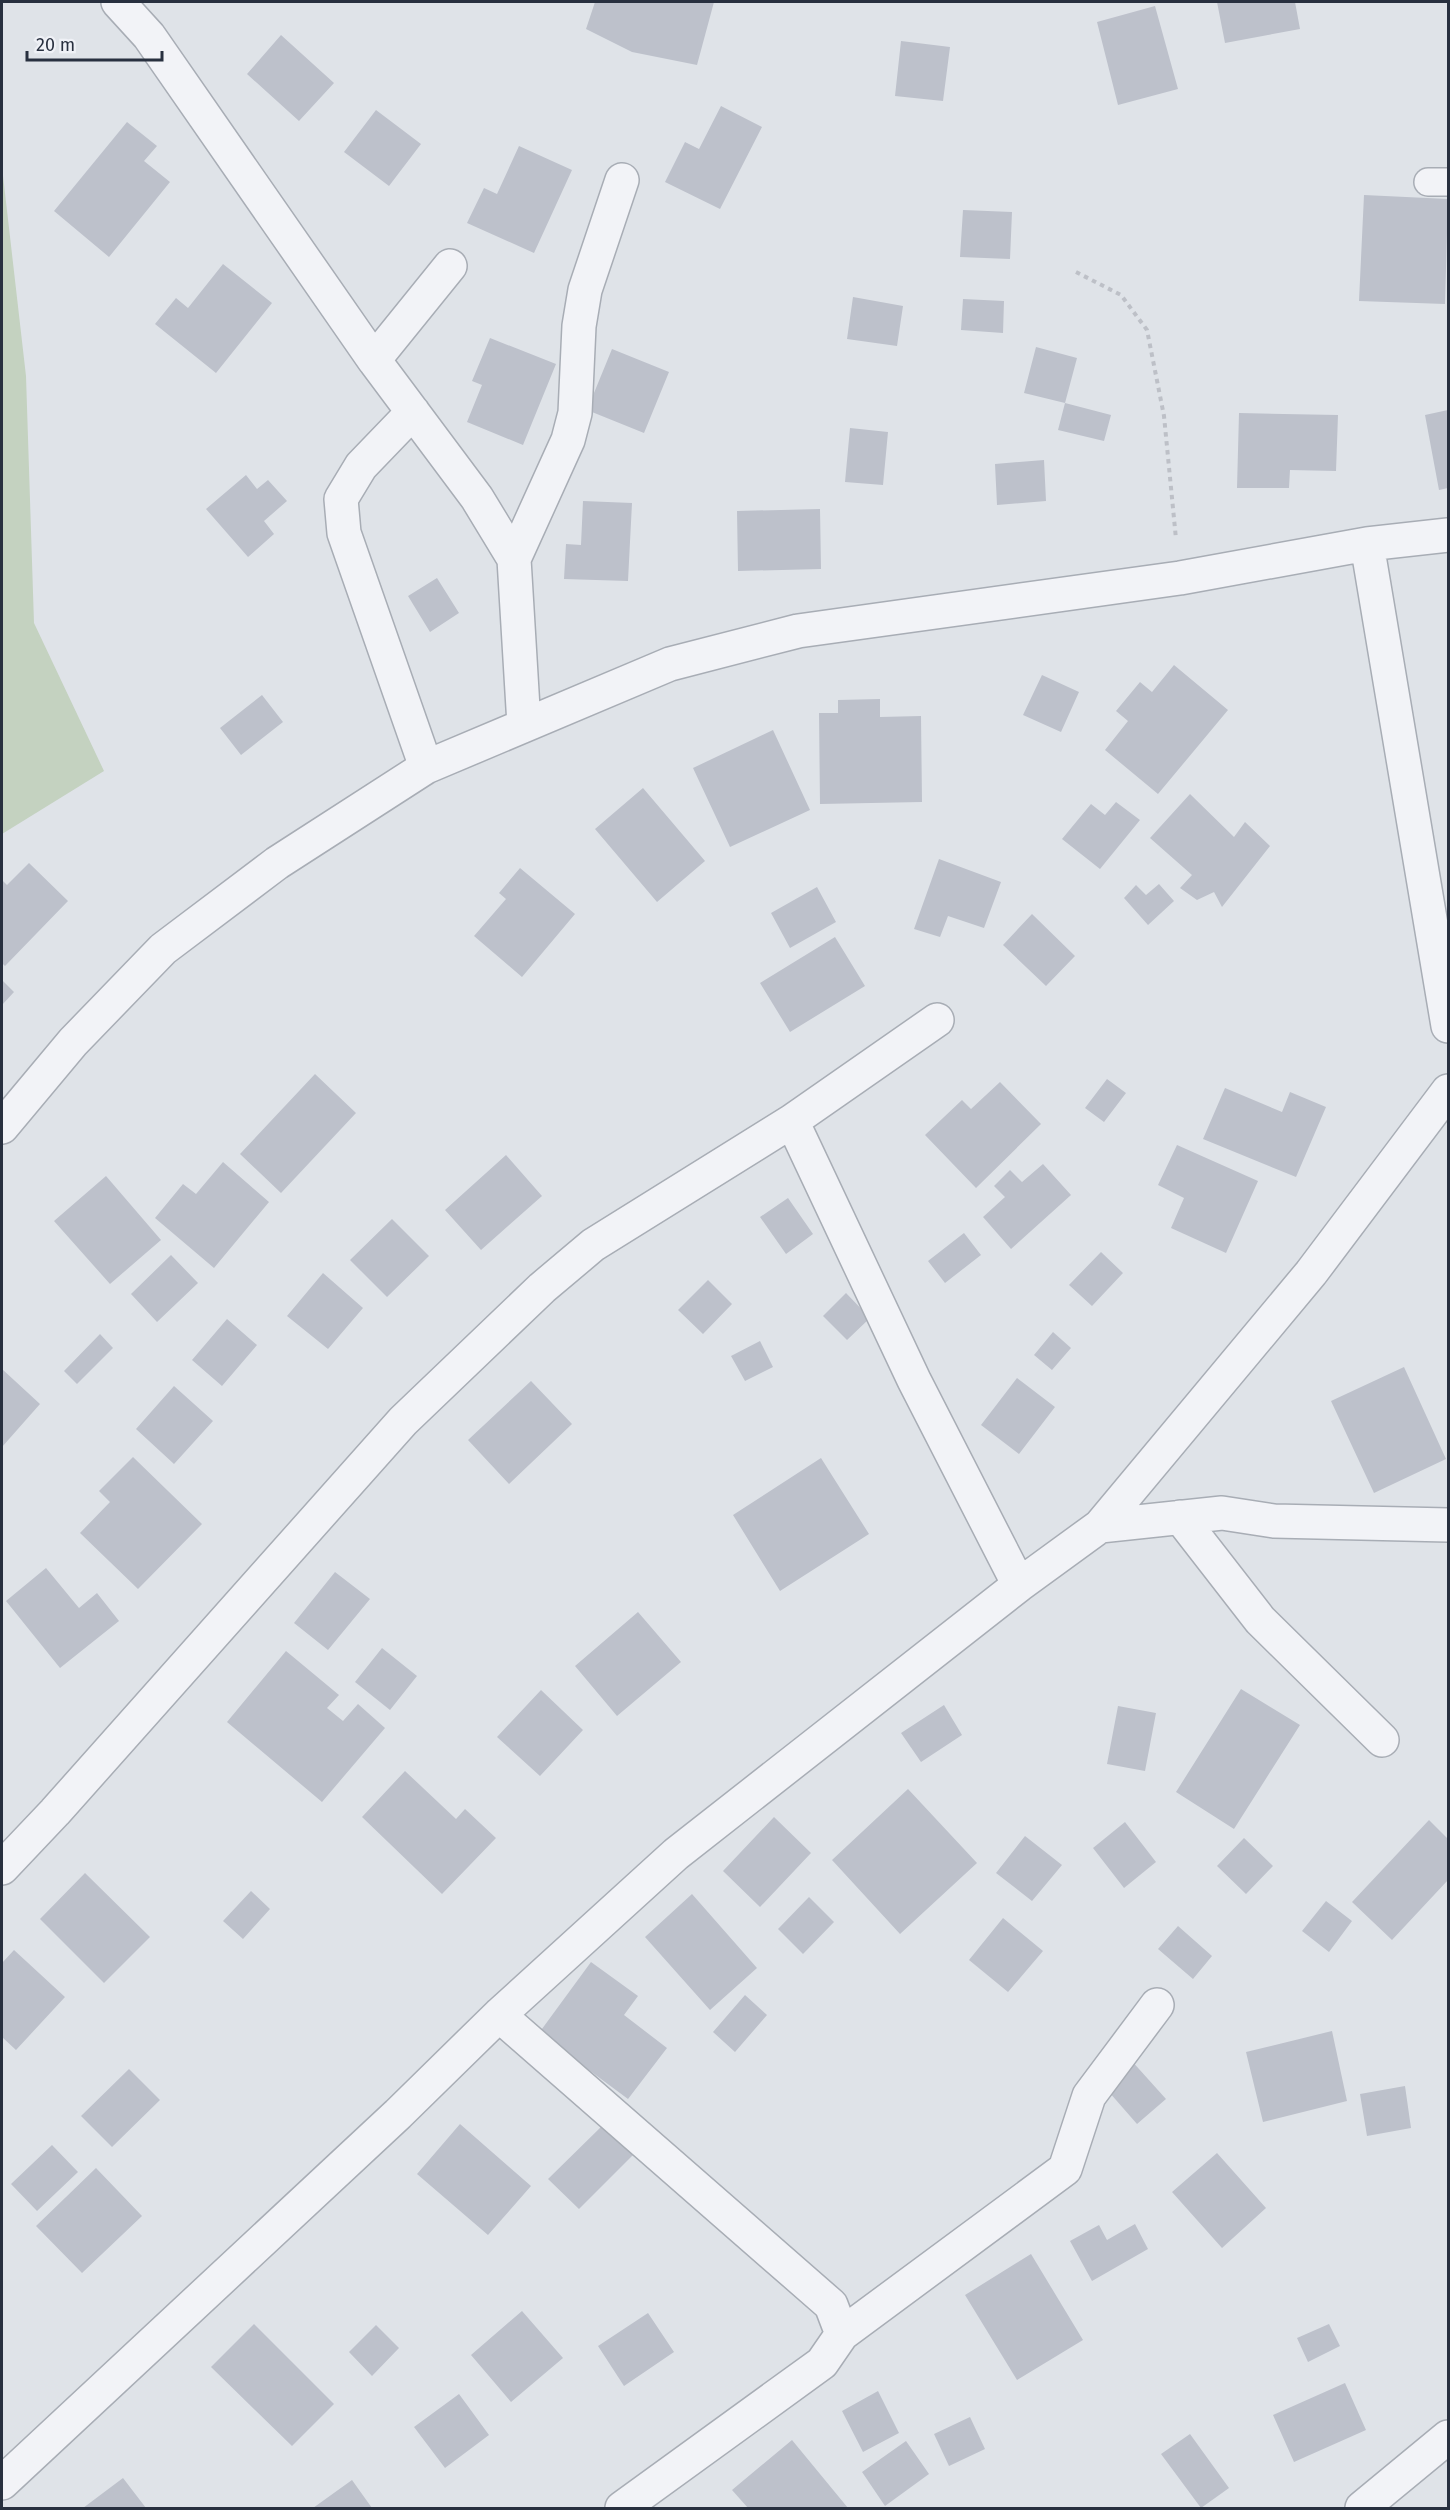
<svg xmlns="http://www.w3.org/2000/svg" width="1450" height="2510" viewBox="0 0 1450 2510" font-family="'Fira Sans',sans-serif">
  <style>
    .green { fill: #c4d2c0 }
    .building { fill: #bdc1cb }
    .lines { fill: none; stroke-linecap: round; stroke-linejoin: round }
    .service-casing { stroke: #a8adb5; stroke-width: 30 }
    .minor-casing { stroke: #a8adb5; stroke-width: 36 }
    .path { stroke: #bdc0c7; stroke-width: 4; stroke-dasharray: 4.5 4.5; stroke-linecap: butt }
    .service { stroke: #f2f3f7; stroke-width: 27 }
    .minor { stroke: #f2f3f7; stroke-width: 33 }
  </style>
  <rect width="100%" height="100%" fill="#dfe3e8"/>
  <!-- green -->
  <path class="green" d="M2,167L26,376L34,623L104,771L2,834Z"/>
  <!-- building -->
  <path class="building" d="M595,2H714L697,65L632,52L586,29Z
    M1217,2H1295L1300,29L1225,43Z
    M1155,6L1178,89L1118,105L1097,22Z
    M281,35L334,83L299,121L247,74Z
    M901,41L950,47L943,101L895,96Z
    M721,106L762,127L720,209L665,182L685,142L699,149Z
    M376,110L421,144L389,186L344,152Z
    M127,122L157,146L144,161L170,182L109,257L54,211Z
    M519,146L572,170L534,253L467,223L484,188L497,194Z
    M1364,195L1448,199L1445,304L1359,301Z
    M963,210L1012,212L1010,259L960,257Z
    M223,264L272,303L216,373L155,324L176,298L188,308Z
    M853,297L903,306L897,346L847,339Z
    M963,299L1004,301L1003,333L961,330Z
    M490,338L556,364L523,445L467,422L482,385L472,381Z
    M1036,347L1077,358L1065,403L1024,393Z
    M612,349L669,372L644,433L587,410Z
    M1065,403L1111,415L1104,441L1058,430Z
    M1448,410V488L1439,490L1425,415Z
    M1239,413L1338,415L1336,471L1290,470L1289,488H1237Z
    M850,428L888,432L883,485L845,482Z
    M1044,460L1046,501L997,505L995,464Z
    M246,475L257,489L268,480L287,501L264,521L274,534L248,557L206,509Z
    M583,501L632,503L628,581L564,579L566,544L581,545Z
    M820,509L821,569L738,571L737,511Z
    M437,578L459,613L430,632L408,596Z
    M1174,665L1228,710L1158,794L1105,750L1128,721L1116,711L1140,682L1152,692Z
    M1042,675L1079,692L1061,732L1023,715Z
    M262,695L283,722L241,755L220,728Z
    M880,699V717L921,716L922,802L820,804L819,713H838V700Z
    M773,730L810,810L730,847L693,768Z
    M643,788L705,861L657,902L595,829Z
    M1190,794L1234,837L1245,822L1270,846L1222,907L1214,892L1197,900L1180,888L1192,875L1150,838Z
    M1116,802L1140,820L1100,869L1062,839L1091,804L1105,815Z
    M939,859L1001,882L984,928L948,916L940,937L914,929Z
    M29,863L68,901L5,966L2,963V880L7,885Z
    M520,868L575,914L522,977L474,936L506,899L499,893Z
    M1159,884L1174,901L1148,925L1124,898L1136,885L1146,895Z
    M817,887L836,922L790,948L771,913Z
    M1032,914L1075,956L1046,986L1003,945Z
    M835,937L865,986L790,1032L760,983Z
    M2,980L14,992L2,1005Z
    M315,1074L356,1113L281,1193L240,1154Z
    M1107,1079L1126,1093L1104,1122L1085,1108Z
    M1000,1082L1041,1124L976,1188L925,1135L962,1100L971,1109Z
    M1225,1088L1282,1112L1290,1092L1326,1107L1296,1177L1203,1139Z
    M1177,1145L1258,1181L1226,1253L1171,1228L1184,1198L1158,1185Z
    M506,1155L542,1196L481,1250L445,1210Z
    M223,1162L269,1202L214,1268L155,1218L183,1184L196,1194Z
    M1043,1164L1071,1195L1011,1249L983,1217L1005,1197L994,1186L1010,1170L1022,1182Z
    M106,1176L161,1240L110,1284L54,1221Z
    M788,1198L813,1234L786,1254L760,1217Z
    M392,1219L429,1256L387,1297L350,1260Z
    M964,1233L981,1255L945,1283L928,1261Z
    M1101,1252L1123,1273L1092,1306L1069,1285Z
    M171,1255L198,1283L157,1322L131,1294Z
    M323,1273L363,1308L328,1349L287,1316Z
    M708,1280L732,1304L703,1334L678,1310Z
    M846,1293L870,1318L847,1340L823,1316Z
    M227,1319L257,1345L222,1386L192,1360Z
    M1053,1332L1071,1348L1052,1370L1034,1355Z
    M100,1334L113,1348L77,1384L64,1371Z
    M760,1341L773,1367L745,1381L731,1356Z
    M1404,1367L1446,1459L1374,1493L1331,1401Z
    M2,1369L40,1404L2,1447Z
    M1017,1378L1055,1407L1019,1454L981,1425Z
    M531,1381L572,1424L509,1484L468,1440Z
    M174,1386L213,1421L174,1464L136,1429Z
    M133,1457L202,1524L138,1589L80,1533L110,1502L99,1491Z
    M821,1458L869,1534L780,1591L733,1515Z
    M46,1568L79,1608L97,1593L119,1621L60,1668L6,1601Z
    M335,1572L370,1599L328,1650L294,1623Z
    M638,1612L681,1662L617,1716L575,1666Z
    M382,1648L417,1676L390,1710L355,1682Z
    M286,1651L339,1695L327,1708L343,1721L358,1704L385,1728L322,1802L227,1722Z
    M1241,1689L1300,1725L1234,1829L1176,1792Z
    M541,1690L583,1730L540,1776L497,1737Z
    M944,1705L962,1735L921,1762L901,1733Z
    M1118,1706L1156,1713L1145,1771L1107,1764Z
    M405,1771L456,1819L465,1809L496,1838L442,1894L362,1817Z
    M908,1789L977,1863L900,1934L832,1860Z
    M774,1817L811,1853L760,1907L723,1871Z
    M1429,1820L1448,1839V1880L1392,1940L1352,1902Z
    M1125,1822L1156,1862L1124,1888L1093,1848Z
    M1025,1836L1062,1865L1032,1901L996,1873Z
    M1244,1838L1273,1866L1246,1894L1217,1866Z
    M85,1873L150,1937L104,1983L40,1919Z
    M251,1891L270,1909L243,1939L223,1921Z
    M692,1894L757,1968L710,2010L645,1937Z
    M809,1897L834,1922L803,1954L778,1929Z
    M1326,1901L1352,1921L1329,1952L1302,1931Z
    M1003,1918L1043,1951L1008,1992L969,1960Z
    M1178,1926L1212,1956L1193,1979L1158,1949Z
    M14,1950L65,1997L16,2050L2,2037V1963Z
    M591,1962L638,1996L624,2015L667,2048L628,2099L539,2033Z
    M745,1995L767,2015L735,2052L713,2032Z
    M1332,2031L1347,2101L1263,2122L1246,2052Z
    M1130,2059L1166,2099L1137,2124L1102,2084Z
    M129,2069L160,2100L112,2147L81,2116Z
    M1405,2086L1411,2128L1367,2136L1360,2094Z
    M460,2124L531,2186L488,2235L417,2174Z
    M603,2125L633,2155L579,2209L548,2179Z
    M52,2145L78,2172L37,2211L11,2184Z
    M1217,2153L1266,2208L1222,2248L1172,2192Z
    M96,2168L142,2216L82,2273L36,2226Z
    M1135,2224L1148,2249L1092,2281L1070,2241L1099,2225L1107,2240Z
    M1031,2254L1083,2340L1017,2380L965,2295Z
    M522,2311L563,2358L511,2402L471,2355Z
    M648,2313L674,2352L624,2386L598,2346Z
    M254,2324L334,2404L292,2446L211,2367Z
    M1329,2324L1340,2346L1308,2362L1297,2338Z
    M376,2325L399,2348L372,2376L349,2352Z
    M1345,2383L1366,2430L1294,2462L1273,2415Z
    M878,2391L899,2433L863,2452L842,2411Z
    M459,2394L489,2435L445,2468L414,2427Z
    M970,2417L985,2449L949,2466L934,2434Z
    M1190,2434L1229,2488L1201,2508L1161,2454Z
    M792,2440L848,2508H748L732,2490Z
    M906,2441L929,2474L885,2506L862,2472Z
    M123,2478L146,2508H83Z
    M352,2480L372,2508H313Z"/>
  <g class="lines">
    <!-- service casing -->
    <g class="service-casing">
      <path id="service" d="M1428,182H1448"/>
    </g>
    <!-- minor casing -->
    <g class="minor-casing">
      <path id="minor" d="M118,2L149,36L374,360L477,498L514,559L524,725
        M374,360L450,266
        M413,412L361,466L341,499L344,533L426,767
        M1367,544L1448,1026
        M514,559L568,440L575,413L579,326L585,290L622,180
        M792,1121L914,1380L1019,1585
        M2,1127L73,1042L163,949L277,863L426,767L670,664L798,631L1180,578L1367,544L1448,535
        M1180,1517L1260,1620L1382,1740
        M1100,1526L1222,1513L1274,1521L1448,1525
        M2,1868L55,1812L403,1421L542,1288L593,1245L792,1121L937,1020
        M499,2015L831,2305L842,2334L822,2363L622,2508
        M842,2334L1065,2169L1089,2096L1157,2005
        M2,2483L398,2114L499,2015L676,1854L1019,1585L1100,1526L1311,1273L1448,1091
        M1362,2508L1448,2437"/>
    </g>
    <!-- path -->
    <path class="path" d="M1076,272L1121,295L1147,330L1164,416L1176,539"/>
    <!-- service -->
    <use href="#service" class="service"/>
    <!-- minor -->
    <use href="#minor" class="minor"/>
  </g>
  <!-- border -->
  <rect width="1450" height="2510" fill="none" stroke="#28303f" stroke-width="6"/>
  <!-- scale -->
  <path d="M27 51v9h135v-9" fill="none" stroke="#28303f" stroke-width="3"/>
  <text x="36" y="51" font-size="18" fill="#28303f" stroke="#eff1f6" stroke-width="4.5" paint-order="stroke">20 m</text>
</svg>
